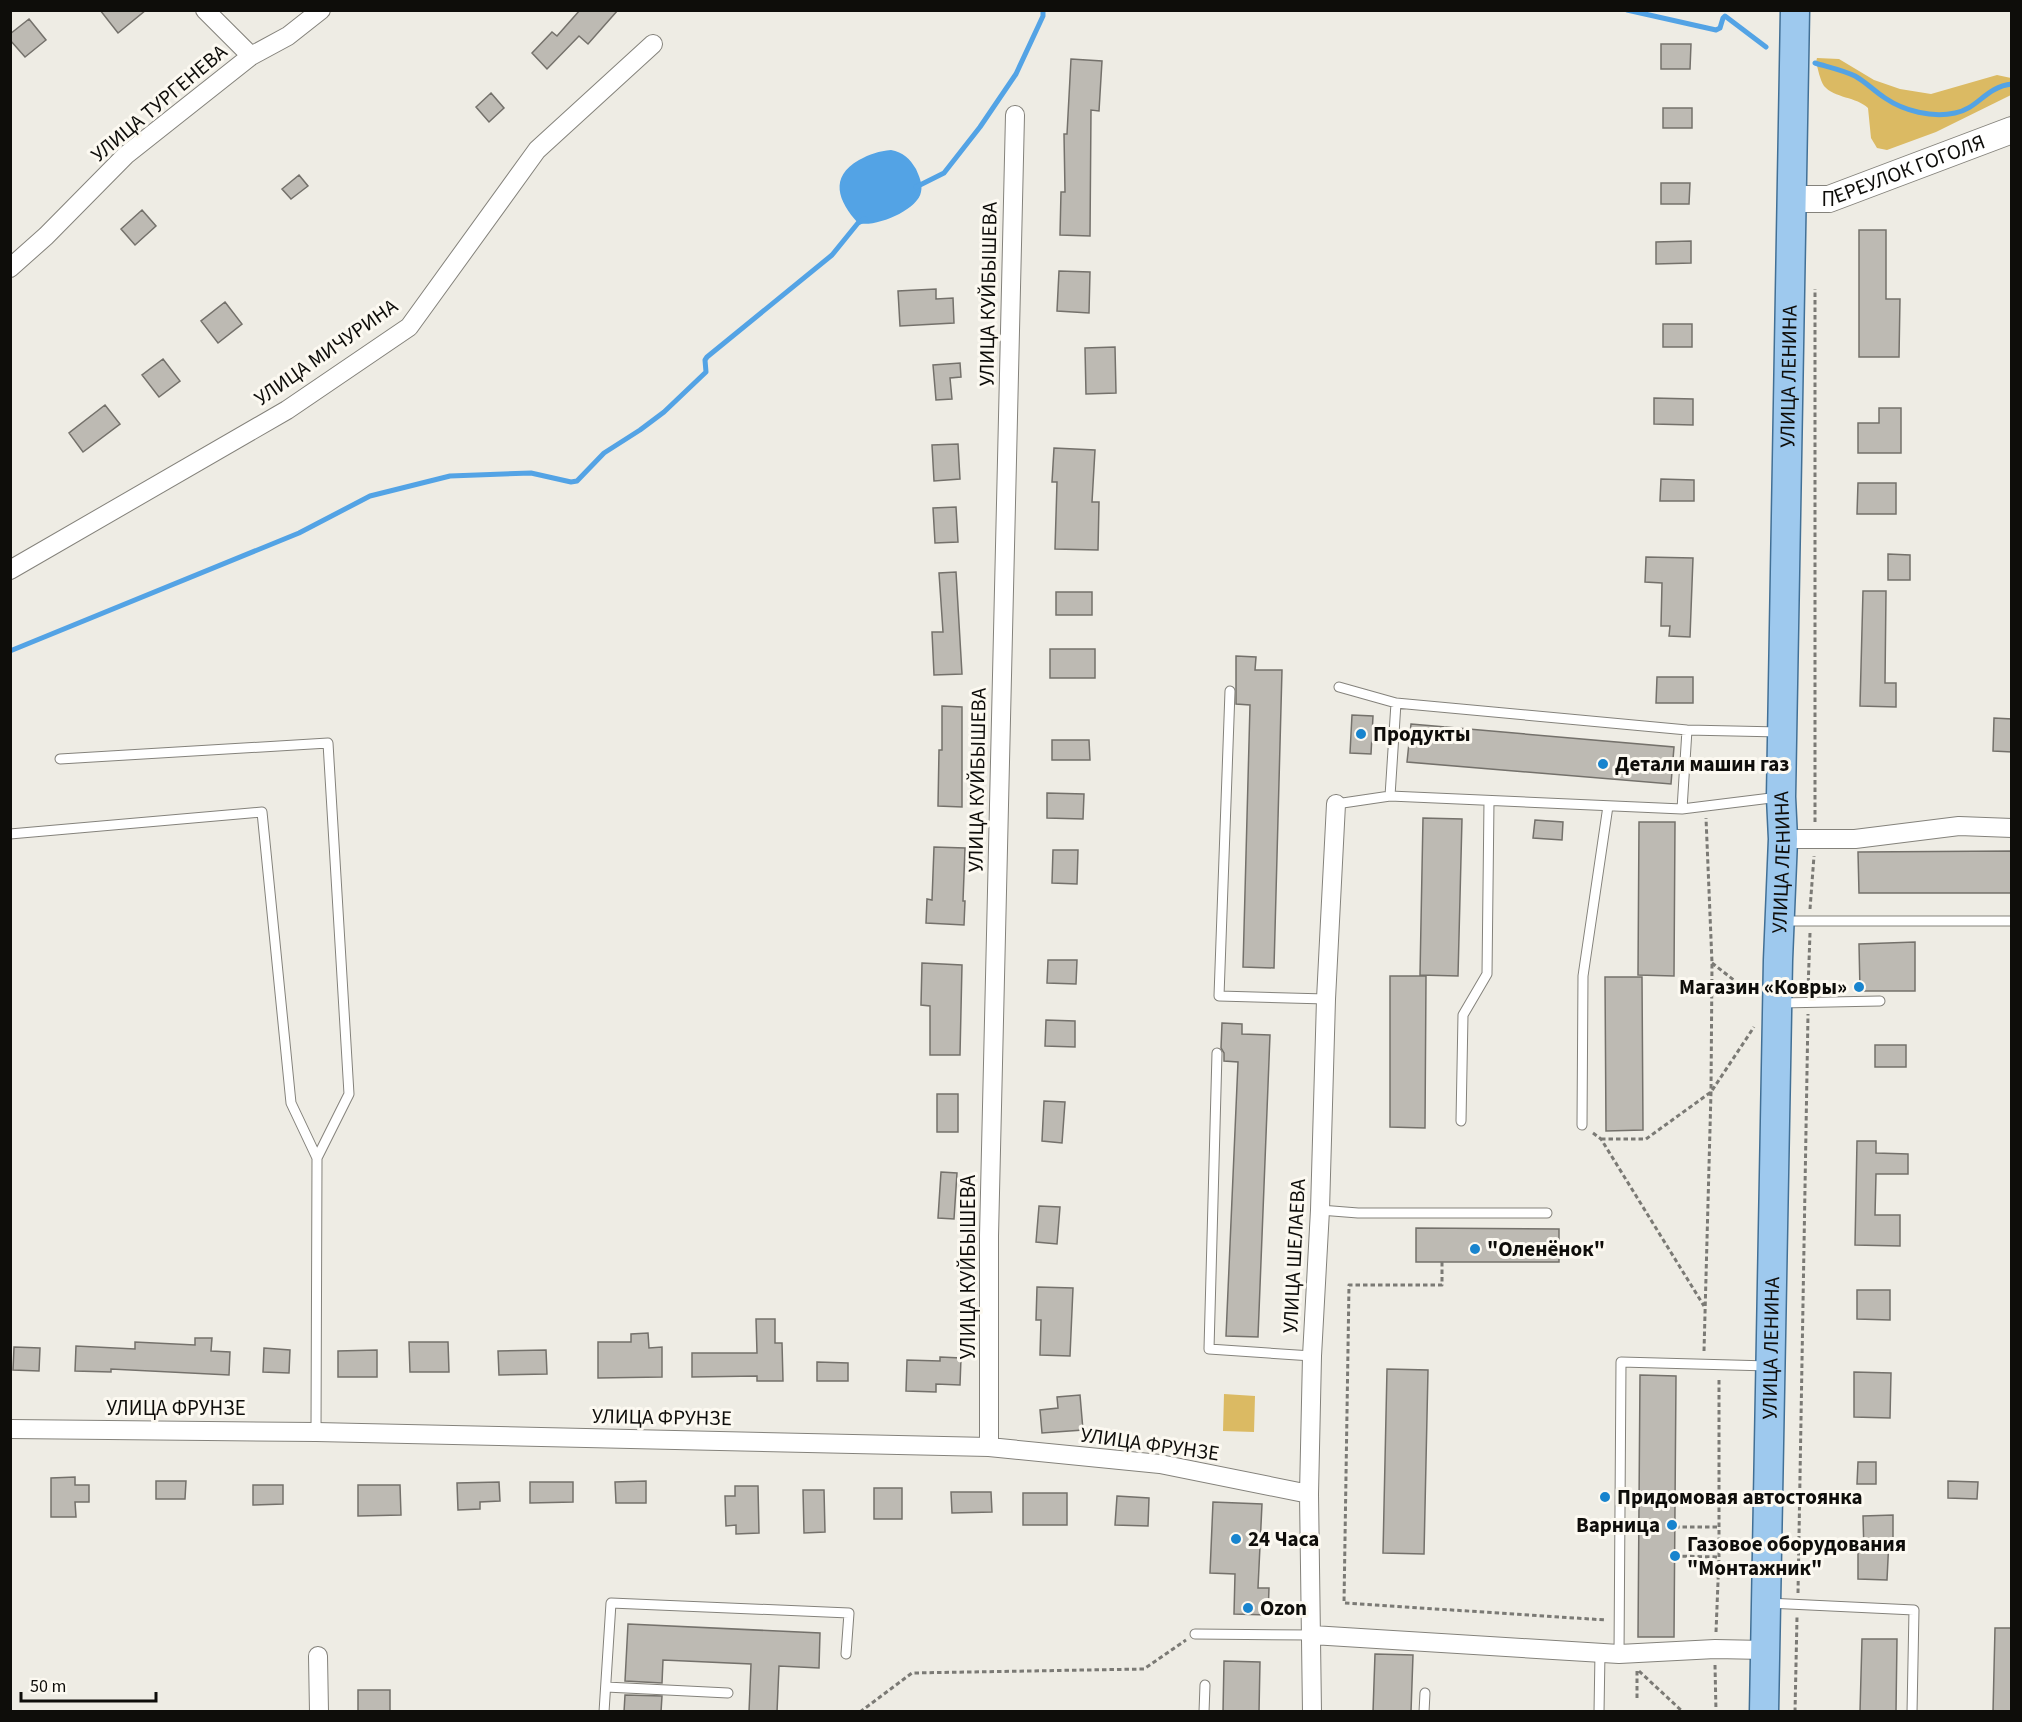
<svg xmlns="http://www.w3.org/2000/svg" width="2022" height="1722" viewBox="0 0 2022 1722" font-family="'Source Sans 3',sans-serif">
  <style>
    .green { fill: #dbba63 }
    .water { fill: #53a3e5 }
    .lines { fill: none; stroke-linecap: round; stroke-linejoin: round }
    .stream { stroke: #53a3e5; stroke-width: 5 }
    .building { fill: #bdbab3; stroke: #74716b; stroke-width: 1.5 }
    .lane-casing { stroke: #84827b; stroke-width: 11 }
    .street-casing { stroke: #84827b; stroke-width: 20 }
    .secondary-casing { stroke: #84827b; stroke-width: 28 }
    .primary-casing { stroke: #427096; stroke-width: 31 }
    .path { stroke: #7b7a75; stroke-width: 3; stroke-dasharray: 4.5 3; stroke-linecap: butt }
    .lane { stroke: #fff; stroke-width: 9 }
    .street { stroke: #fff; stroke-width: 18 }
    .secondary { stroke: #fff; stroke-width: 26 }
    .primary { stroke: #9ec9ee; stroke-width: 28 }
    .poi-dot { fill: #1884ce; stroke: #fcf9f1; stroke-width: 2 }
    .labels { text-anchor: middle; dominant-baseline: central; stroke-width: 6; stroke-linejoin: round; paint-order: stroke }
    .street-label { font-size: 21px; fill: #0e0d0a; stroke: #fcf9f1 }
    .poi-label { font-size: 21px; font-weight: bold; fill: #0e0d0a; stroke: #fcf9f1; text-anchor: start }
  </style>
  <rect width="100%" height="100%" fill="#eeece4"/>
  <!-- green -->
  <path class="green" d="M1817,58L1839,59L1874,80L1900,89L1931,94L1997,75L2011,78V95L1936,132L1887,150L1877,148L1871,138L1868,108C1857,97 1834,98 1824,86C1820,80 1818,69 1816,62Z
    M1224,1394L1255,1396L1254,1432L1223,1431Z"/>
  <!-- water -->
  <path class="water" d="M891,150C903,152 910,159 916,169C919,176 923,184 921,192C918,210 875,228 858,223C838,201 829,177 859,160C870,154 879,151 891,150Z"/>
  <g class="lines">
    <!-- stream -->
    <path class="stream" d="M1627,10L1716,30L1720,28L1723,18L1725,16L1766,47
      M1815,63C1828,67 1843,70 1855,76C1866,82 1874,91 1885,98C1904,111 1932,118 1955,113C1978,109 1985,87 2012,84
      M916,187L944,173L980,127L1016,74L1043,16V10
      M10,651L299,533L370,496L450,476L531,473L571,482L577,481L604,453L640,430L664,412L706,372L705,360L707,357L832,255L858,223L865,219"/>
  </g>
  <!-- building -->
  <path class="building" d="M100,10H146L118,33Z
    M580,10H618L588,44L579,36L547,69L532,53L552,32L557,36Z
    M29,19L46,40L25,57L10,40V34Z
    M1661,44H1691L1690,69H1661Z
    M1071,59L1102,61L1099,111L1091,110L1090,236L1060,235L1061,192H1065L1064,134H1067Z
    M491,93L504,108L489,122L476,107Z
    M1663,108H1692V128H1663Z
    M299,175L308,186L291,199L282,189Z
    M1661,183H1690L1689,204H1661Z
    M142,210L156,226L135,245L121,229Z
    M1859,230H1886V299H1900L1899,357H1859Z
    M1691,241V263L1656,264V242Z
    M1059,271L1090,272L1089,313L1057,311Z
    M936,289V299L953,298L954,323L900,326L898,291Z
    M225,302L242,324L218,343L201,321Z
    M1663,324H1692V347H1663Z
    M1115,347L1116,393L1086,394L1085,348Z
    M163,359L180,381L159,397L142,375Z
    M960,363L961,377L950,378L952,399L936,400L933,365Z
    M1654,398L1693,399V425L1654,424Z
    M105,405L120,424L83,452L69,433Z
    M1879,408H1901V453H1858V423H1879Z
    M958,444L960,479L934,481L932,445Z
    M1054,448L1095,450L1092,502H1099L1098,550L1055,549L1057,482H1052Z
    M1661,479L1694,480V501H1660Z
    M1858,483H1896V514H1857Z
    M956,507L958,542L935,543L933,508Z
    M1888,554L1910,555V580H1888Z
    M1646,557L1693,558L1690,637L1669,636L1670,626H1661L1662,583L1645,582Z
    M956,572L962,674L934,675L932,632H943L939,573Z
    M1863,591H1886L1885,683H1896V707L1860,706Z
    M1056,592H1092V615H1056Z
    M1050,649H1095V678H1050Z
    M1236,656L1256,657L1255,670H1282L1274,968L1243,967L1250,705L1236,704Z
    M1657,677H1693V703H1656Z
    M942,706L962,707V807L938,806L939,750H942Z
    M1352,715L1373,716L1371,754L1350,753Z
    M1994,718L2012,719V752L1993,751Z
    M1411,724L1674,747L1671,784L1407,762Z
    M1052,740H1089L1090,760H1052Z
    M1047,793L1084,794L1083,819L1047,818Z
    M1423,818L1462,819L1458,976L1420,975Z
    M1535,820L1563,822L1562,840L1533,838Z
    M1639,822H1675L1674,976L1638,975Z
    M934,847L965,848L963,901H965L964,925L926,923L927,899L932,900Z
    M1053,850H1078L1077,884L1052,883Z
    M2012,851V893H1859L1858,852Z
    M1915,942V991H1860L1859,944Z
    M1048,960H1077L1076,984L1047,983Z
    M922,963L962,965L960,1055H930V1006L921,1005Z
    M1390,976H1426L1425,1128L1390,1127Z
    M1605,977H1642L1643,1130L1606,1131Z
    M1046,1020L1075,1021V1047L1045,1046Z
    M1222,1023L1242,1024V1034L1270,1035L1258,1337L1226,1336L1238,1062L1224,1061V1053L1221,1048Z
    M1875,1045H1906V1067H1875Z
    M937,1094H958V1132H937Z
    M1044,1101L1065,1102L1062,1143L1042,1141Z
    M1857,1141H1876V1153L1908,1154V1174H1876L1875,1215H1900V1246L1855,1245Z
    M941,1172L957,1173L954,1219L938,1218Z
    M1039,1206L1060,1207L1057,1244L1036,1242Z
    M1416,1228L1559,1229V1262H1416Z
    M1037,1287L1073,1288L1070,1356L1040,1355L1041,1320H1036Z
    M1857,1290H1890V1320L1857,1319Z
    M756,1319H775V1343H782L783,1381H757V1376L692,1377V1353H757Z
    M648,1333L649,1348L662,1347V1377L598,1378V1342H631V1334Z
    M195,1338H212L211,1351L230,1352L229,1375L111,1369V1372L75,1371L76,1346L135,1349V1342L195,1345Z
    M409,1342H448L449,1372H410Z
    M14,1347L40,1348L39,1371L13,1370Z
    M264,1348L290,1350L289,1373L263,1372Z
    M377,1350V1377H338V1351Z
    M546,1350L547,1374L499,1375L498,1351Z
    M940,1357L961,1358L960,1385L936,1384V1392L906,1391L907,1360L940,1361Z
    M817,1362L848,1363V1381H817Z
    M1387,1369L1428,1370L1424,1554L1383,1553Z
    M1854,1372L1891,1373L1890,1418L1854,1417Z
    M1640,1375L1676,1376L1674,1637H1638Z
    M1080,1395L1083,1430L1042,1433L1040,1410L1058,1408L1057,1397Z
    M1858,1462H1876V1484H1857Z
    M75,1477V1485H89V1502H75L76,1517H51V1478Z
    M156,1481H186L185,1499H156Z
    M646,1481V1503H616L615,1482Z
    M1948,1481L1978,1482L1977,1499L1948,1498Z
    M499,1482L500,1501L480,1502V1509L458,1510L457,1483Z
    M530,1482H573V1502L530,1503Z
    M253,1485H283V1504L253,1505Z
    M358,1485H400L401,1515L358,1516Z
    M735,1486H758L759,1533L736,1534V1525L726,1526L725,1496H735Z
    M874,1488H902V1519H874Z
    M803,1490H824L825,1532L804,1533Z
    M951,1492H991L992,1512L952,1513Z
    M1023,1493H1067V1525H1023Z
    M1117,1496L1149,1498L1148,1526L1115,1525Z
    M1213,1502L1262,1504L1258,1588H1269L1268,1615L1234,1614L1235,1574L1210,1573Z
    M1893,1515V1539H1889L1887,1580L1858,1579V1552L1864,1553L1863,1516Z
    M628,1624L820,1633L819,1668L779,1666L777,1712H749L751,1664L663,1660L662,1683L625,1681Z
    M1995,1628H2012V1712H1993Z
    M1862,1639H1897L1896,1712H1860Z
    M1375,1654L1413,1655L1411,1712H1373Z
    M1224,1661L1260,1662L1259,1712H1223Z
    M358,1690H390V1712H358Z
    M625,1695L662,1696L661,1712H624Z"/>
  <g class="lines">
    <!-- lane casing -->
    <g class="lane-casing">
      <path id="lane" d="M1339,687L1396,703
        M1230,691L1219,996L1326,999
        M60,759L328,743L349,1094L317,1158L316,1432
        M1390,796L1396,703L1687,730L1780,732
        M1336,804L1390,796L1682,809L1779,797
        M1682,809L1687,730
        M10,834L262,812L291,1103L317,1158
        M1783,921H2012
        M1781,1003L1880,1001
        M1217,1053L1209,1349L1312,1356
        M1461,1121L1463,1015L1487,974L1489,801
        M1582,1125L1583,976L1608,806
        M1320,1210L1358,1213H1547
        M1768,1603L1914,1610L1912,1712
        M1195,1634L1312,1635
        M1619,1654L1621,1362L1769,1366
        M606,1687L728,1693
        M604,1712L611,1603L849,1613L846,1654
        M1204,1712L1205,1685
        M1424,1712L1425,1693
        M1599,1712L1600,1653"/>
    </g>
    <!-- street casing -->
    <g class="street-casing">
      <path id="street" d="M205,10L251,56
        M10,268L46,236L126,155L251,56L288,36L321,10
        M10,570L287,410L409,327L537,150L653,44
        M1783,839H1855L1959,826L2012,828
        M10,1429L316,1432L989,1447L1160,1464L1309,1494
        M989,1447V1236L1015,115
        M1312,1635L1619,1654L1715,1649L1765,1650
        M318,1656L319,1712
        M1312,1712L1309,1494L1312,1356L1320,1210L1326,999L1336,804"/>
    </g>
    <!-- secondary casing -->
    <g class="secondary-casing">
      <g id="secondary">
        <path id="s1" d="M1792,199H1829L2012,130"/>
      </g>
    </g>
    <!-- primary casing -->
    <g class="primary-casing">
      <g id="primary">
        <path id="s2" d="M1764,1712L1778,960L1783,839L1781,797L1795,10"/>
      </g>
    </g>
    <!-- path -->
    <path class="path" d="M1815,822V289
      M1810,909L1814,856
      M1712,963L1753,995
      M1808,986L1840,987
      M1808,990L1810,933
      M1593,1133L1601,1139L1704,1306
      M1601,1139H1646L1711,1092L1754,1027
      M1442,1262V1285H1349L1344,1603L1606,1620
      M1704,1351L1711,1092L1712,963L1706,818
      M1675,1527H1719
      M1675,1556L1718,1557
      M1798,1593L1808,1014
      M1716,1632L1719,1557V1377
      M1715,1665L1716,1712
      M1637,1671V1699
      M1639,1671L1683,1712
      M860,1712L912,1673L1144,1669L1186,1640
      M1795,1712L1797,1617"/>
    <!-- lane -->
    <use href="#lane" class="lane"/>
    <!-- street -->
    <use href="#street" class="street"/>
    <!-- secondary -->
    <use href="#secondary" class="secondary"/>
    <!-- primary -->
    <use href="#primary" class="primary"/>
  </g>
  <!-- markers -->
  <g class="poi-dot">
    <circle cx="1361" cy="734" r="6"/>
    <circle cx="1603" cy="764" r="6"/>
    <circle cx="1859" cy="987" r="6"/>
    <circle cx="1475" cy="1249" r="6"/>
    <circle cx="1605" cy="1497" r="6"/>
    <circle cx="1672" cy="1525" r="6"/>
    <circle cx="1236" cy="1539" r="6"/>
    <circle cx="1675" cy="1556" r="6"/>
    <circle cx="1248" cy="1608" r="6"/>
  </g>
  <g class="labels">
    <!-- street labels -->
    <g class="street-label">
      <text transform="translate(159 103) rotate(-40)">УЛИЦА ТУРГЕНЕВА</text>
      <text stroke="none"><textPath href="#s1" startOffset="116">ПЕРЕУЛОК ГОГОЛЯ</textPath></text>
      <text transform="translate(988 294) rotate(-89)">УЛИЦА КУЙБЫШЕВА</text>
      <text transform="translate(326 352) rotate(-35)">УЛИЦА МИЧУРИНА</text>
      <text stroke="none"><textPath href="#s2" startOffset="1336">УЛИЦА ЛЕНИНА</textPath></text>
      <text transform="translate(977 780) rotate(-89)">УЛИЦА КУЙБЫШЕВА</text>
      <text stroke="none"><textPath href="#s2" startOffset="850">УЛИЦА ЛЕНИНА</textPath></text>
      <text transform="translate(1294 1256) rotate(-87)">УЛИЦА ШЕЛАЕВА</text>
      <text transform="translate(968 1267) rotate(-90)">УЛИЦА КУЙБЫШЕВА</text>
      <text stroke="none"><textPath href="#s2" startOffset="364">УЛИЦА ЛЕНИНА</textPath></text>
      <text x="176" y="1408">УЛИЦА ФРУНЗЕ</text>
      <text transform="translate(662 1417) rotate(1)">УЛИЦА ФРУНЗЕ</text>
      <text transform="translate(1150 1444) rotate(8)">УЛИЦА ФРУНЗЕ</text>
    </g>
    <!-- poi labels -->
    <g class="poi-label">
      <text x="1373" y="734">Продукты</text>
      <text x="1615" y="764">Детали машин газ</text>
      <text x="1847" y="987" text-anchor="end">Магазин «Ковры»</text>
      <text x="1487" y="1249">"Оленёнок"</text>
      <text x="1617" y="1497">Придомовая автостоянка</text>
      <text x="1660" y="1525" text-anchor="end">Варница</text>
      <text x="1248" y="1539">24 Часа</text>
      <text x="1687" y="1544">Газовое оборудования<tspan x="1687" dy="24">"Монтажник"</tspan></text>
      <text x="1260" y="1608">Ozon</text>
    </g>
  </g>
  <!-- border -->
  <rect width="2022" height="1722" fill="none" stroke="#0e0d0a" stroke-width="24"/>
  <!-- scale -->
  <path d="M21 1692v9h135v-9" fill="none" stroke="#0e0d0a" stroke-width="3"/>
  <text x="30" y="1692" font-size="18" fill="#0e0d0a" stroke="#fcf9f1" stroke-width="4.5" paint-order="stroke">50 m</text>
</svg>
